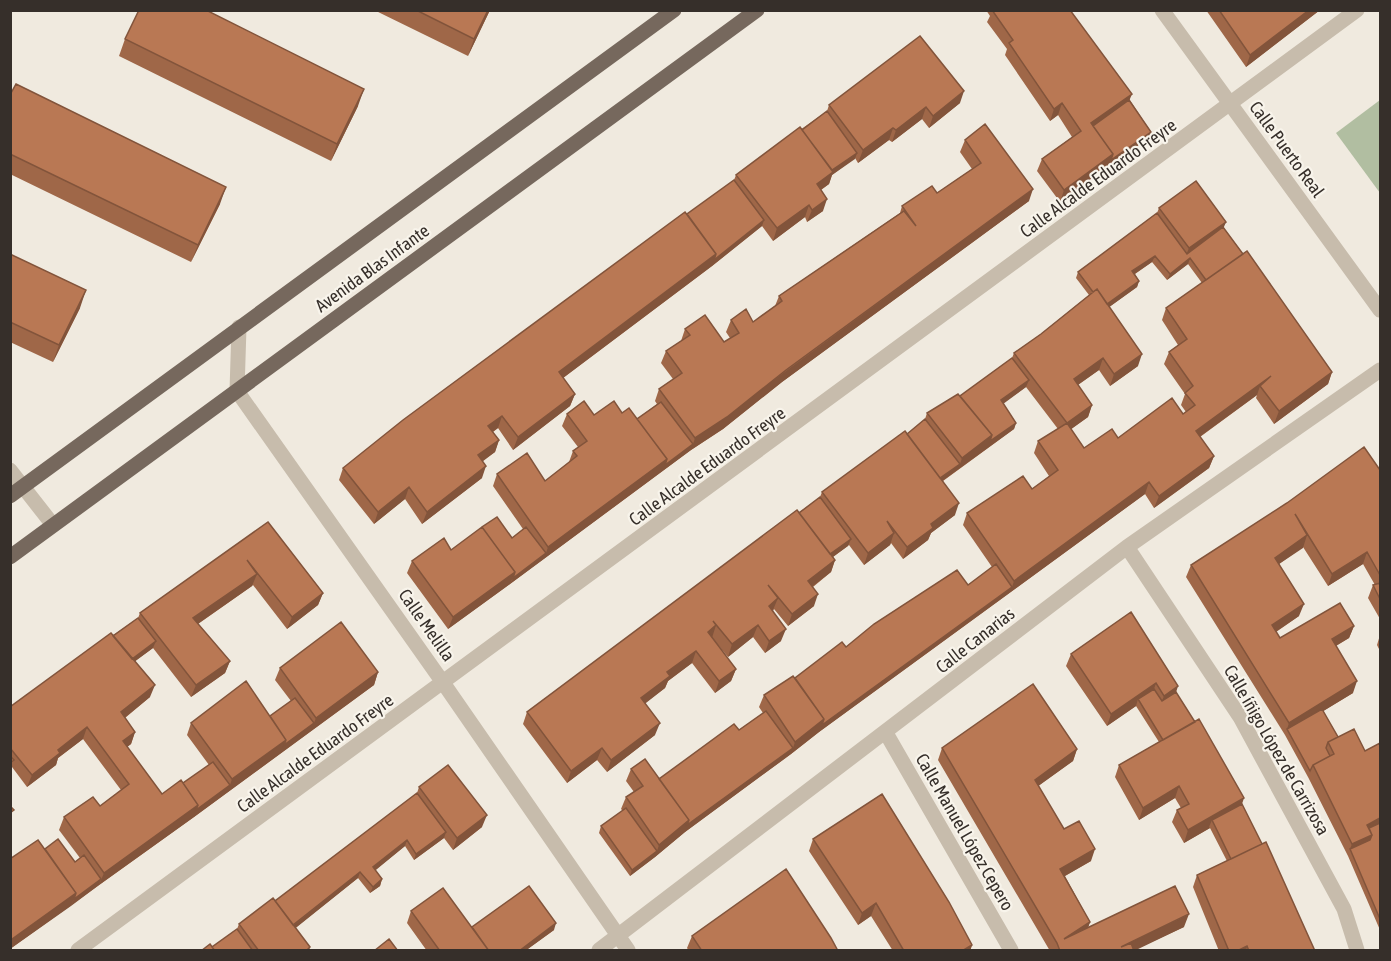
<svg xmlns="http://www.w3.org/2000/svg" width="1391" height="961" viewBox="0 0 1391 961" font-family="'Asap Condensed',sans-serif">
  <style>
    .green { fill: #b1bea1 }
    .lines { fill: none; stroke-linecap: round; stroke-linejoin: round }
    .minor { stroke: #c7bcac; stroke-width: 15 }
    .major { stroke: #76685d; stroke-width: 15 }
    .wall { fill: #9f6748; fill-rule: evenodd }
    .shaded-wall { fill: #82543b }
    .building { fill: #b97854; stroke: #82543b; stroke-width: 1.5 }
    .labels { text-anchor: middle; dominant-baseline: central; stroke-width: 4.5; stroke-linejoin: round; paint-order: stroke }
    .street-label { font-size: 18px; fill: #362f2a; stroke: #f8f4eb }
  </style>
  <rect width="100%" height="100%" fill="#f0eadf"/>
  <!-- green -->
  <path class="green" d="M1380,100V193L1336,133Z"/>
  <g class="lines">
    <!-- minor -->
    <path class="minor" d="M1162,10L1380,310
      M239,327L237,391L444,684L628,950
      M10,470L53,525
      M1127,547L1240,717L1344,909L1357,950
      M886,733L1011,950
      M78,950L1357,10
      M599,950L1127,547L1380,370"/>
    <!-- major -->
    <path class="major" d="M10,496L674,10
      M10,557L757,10"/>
  </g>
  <!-- wall -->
  <path class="wall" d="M374,10H490L468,56Z
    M986,10H1070L1151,132L1149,138L1108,166L1060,202L1037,171L1042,159L1072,137L1058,115L1050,121L1005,55L1007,49L987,22L990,16Z
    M1206,10H1320L1246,67Z
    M125,39L358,106L331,161L119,56Z
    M10,95L220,204L191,262L10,174Z
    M960,103L929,128L922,119L892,142L889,140L858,163L855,158L832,175L829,184L821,190L823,211L807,222L805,217L773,241L762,226L712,266L563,378L575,394L570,406L513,450L498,428L493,432L499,440L495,452L482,461V478L422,524L405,499L374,524L339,480L343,468L734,180L736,175L827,111L829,105Z
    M965,140L1029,201L782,382L723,429L691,450L510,584L448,629L407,573L412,561L451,550L512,538L523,529L493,486L497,474L545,481L569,462L573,451L578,447L562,426L567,414L594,415L622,413L637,419L657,404L655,401L659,389L673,379L661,363L666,351L681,341L685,329L724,342L730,338L726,332L731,320L753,322L775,306L779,296L900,213L902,206L937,193L972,169L960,152Z
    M1159,208L1226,222L1223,227L1332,372L1328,384L1274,424L1256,398L1257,395L1200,437L1214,456L1209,468L1154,508L1145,494L819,732L791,754L685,832L655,857L630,876L599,833L601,826L623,811L621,809L626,797L634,792L626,781L631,769L659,779L739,730L763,713L759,707L764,695L795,678L846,647L968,585L992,567L963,525L967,513L1032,489L1049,476L1034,453L1038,441L1058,429L1026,387L1003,403L1016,423L1014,429L943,481L955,515L931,533L928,540L903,559L891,543L890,545L864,565L849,545L833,557L835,560L831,572L813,587L814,606L788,626L774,609L773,611L781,641L765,653L753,637L728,657L713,639L736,669L731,681L715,693L692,663L668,681L665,688L645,703L655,735L607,772L597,760L567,783L523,724L527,712L820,497L822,492L907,434L925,419L927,413L960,396L1012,358L1014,353L1041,334L1089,295L1076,278L1078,272L1157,213ZM1152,262L1167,280L1188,264L1202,283L1166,308L1162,320L1178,345L1169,352L1164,364L1185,394L1181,405L1186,412L1183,414L1118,438L1084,448L1071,429L1088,417L1092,405L1078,385L1099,370L1110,386L1138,366L1109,307L1137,287L1139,281L1135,274Z
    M10,254L80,308L53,362L10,342Z
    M1380,470V619L1368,598L1373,585H1375L1363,564L1328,586L1303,547L1279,564L1299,616L1276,632L1280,638L1354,626L1349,638L1336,646L1353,693L1323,711L1338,737L1365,751L1380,743V930L1348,856L1308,777L1285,735L1186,577L1191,565Z
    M268,522L323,593L318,605L287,629L253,585L252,586L198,624L230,661L225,673L191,697L153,648L135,661L150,697L125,718L135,732L131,744L127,747L162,794L183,783L209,765L187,735L191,723L270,716L291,701L275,680L280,668L378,672L374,685L194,817L10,949V859L45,849L75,862L80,858L59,830L64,817L100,806L121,790L83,739L58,758L56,765L27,787L12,767L10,768V707L138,618L140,613Z
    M1131,612L1176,692L1242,804L1315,951H1219L1193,887L1197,875L1227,861L1210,828L1184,843L1172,822L1177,810L1181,808L1175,798L1139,820L1115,777L1119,765L1159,742L1136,706L1107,726L1066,666L1071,654Z
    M1380,635V651L1377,645Z
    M942,748L1077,749L1073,761L1038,786L1064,829L1091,861L1065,876L1090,922L1088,927H1184L1134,950L1050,951L938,760Z
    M419,787L482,827L453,850L444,838L414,860L405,846L375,870L382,879L380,886L370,893L358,878L295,928L310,947L309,951H201L212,947L237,929L239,924L275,901L417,793Z
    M813,839L972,945L970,951H893L871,916L858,925L809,851Z
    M411,911L472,927L554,930L525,951H427L407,923Z
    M692,936L838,951H689L687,948Z"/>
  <!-- shaded-wall -->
  <path class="shaded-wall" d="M488,10H490L468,56L474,39Z
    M1309,10H1320L1246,67L1250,55Z
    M364,89L358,106L331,161L337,144Z
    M964,91L960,103L929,128L933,116Z
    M1132,94L1127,106L1091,132V123Z
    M1062,103L1058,115L1050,121L1054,109Z
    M926,107L922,119L892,142L896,130Z
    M893,128L889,140L858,163L863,150Z
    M1151,132L1149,138L1108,166L1060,202L1064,190L1113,154Z
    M857,153L855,159L832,175L829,184L812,196L817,184L828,173Z
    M226,187L220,204L191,262L198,245Z
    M1033,189L1029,201L782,382L723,429L691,450L510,584L513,578L546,553L548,547L667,459L693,444L695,438Z
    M827,199L823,211L807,222L812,210Z
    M809,205L805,217L773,241L777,228Z
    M764,220L762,226L712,266L555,384L559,372L716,254Z
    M1226,222L1221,234L1184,260L1189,248Z
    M1155,256L1152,262L1130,277L1132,271Z
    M1190,258L1188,264L1167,280L1170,274Z
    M1139,281L1137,287L1101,313L1103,307Z
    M86,290L80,308L53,362L59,345Z
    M1142,354L1138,366L1110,386L1114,374Z
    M1103,358L1099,370L1069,391L1074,379Z
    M1332,372L1328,384L1274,424L1279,411Z
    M1271,376L1260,386L1257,395L1191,443L1196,431Z
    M1029,380L1026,387L999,407L1001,400Z
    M575,394L570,406L513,450L518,437Z
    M1092,405L1088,417L1063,435L1067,423Z
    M502,416L498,428L484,438L488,426Z
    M1016,423L1014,429L934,487L937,481L960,464L962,458L992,435Z
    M499,440L495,452L474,468L478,455Z
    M1214,456L1209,468L1154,508L1159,496Z
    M486,466L482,478L422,524L427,512Z
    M1149,482L1145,494L819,732L791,754L795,742L824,719L1012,587L1014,581Z
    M409,487L405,499L374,524L378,512Z
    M959,503L955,515L931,533L928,540L903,559L907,547L931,524Z
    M894,533L890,545L864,565L868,553Z
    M1307,535L1303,548L1270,570L1275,558Z
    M851,539L848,546L823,564L825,558Z
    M1367,552L1363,564L1328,586L1332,574Z
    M835,560L831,572L804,593L808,581Z
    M515,572L510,584L448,629L453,617Z
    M257,574L252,586L189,630L193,618Z
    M323,593L318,605L287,629L292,617Z
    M818,594L814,606L788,626L792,614Z
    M778,598L773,610L764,618L769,606Z
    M1304,604L1299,616L1268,637L1272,625Z
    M716,625L712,638L708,632Z
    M758,625L753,637L728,657L732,644Z
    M1354,626L1349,638L1327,651L1332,639Z
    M786,629L781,641L765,653L769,641Z
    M156,641L153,648L126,668L128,662Z
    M696,651L692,663L668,681L665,688L637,710L641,698L667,672Z
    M230,661L225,673L191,697L196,685Z
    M736,669L731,681L715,693L719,681Z
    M378,672L374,685L194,817L99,885L104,873L198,805L230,785L232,779L286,740L314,723L316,718Z
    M1357,681L1353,693L1289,732L1287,729L1289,723Z
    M1156,683L1152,695L1138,699L1136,706L1107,726L1111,714Z
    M155,685L150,697L117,724L121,712Z
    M1178,686L1174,699L1159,708L1164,696Z
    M660,723L655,735L607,772L611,760Z
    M87,727L83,739L58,758L56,765L27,787L32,775L58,750Z
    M135,732L131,744L119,753L123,741Z
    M602,748L597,760L567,783L571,771Z
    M793,748L791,754L685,832L655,857L630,876L632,870L657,851L659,845L689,820Z
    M1077,749L1073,761L1030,792L1035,780Z
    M1179,786L1175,798L1139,820L1143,808Z
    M1244,798L1240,810L1212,820L1209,827L1210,828L1184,843L1188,830Z
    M487,815L482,827L453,850L457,838Z
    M1380,818V828L1367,834V825Z
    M446,832L444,838L414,860L416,854Z
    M1372,835L1368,847L1350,849L1352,844Z
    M407,840L405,846L371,874L373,867Z
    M1095,849L1091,861L1056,881L1060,869Z
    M360,872L358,878L287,935L289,929Z
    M101,879L99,885L71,906L74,899Z
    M382,879L380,886L370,893L373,887Z
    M76,893L71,906L10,949V943L12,939Z
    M876,903L871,916L858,925L862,913Z
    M1189,914L1184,927L1134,951L1121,947Z
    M1090,922L1086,934L1064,939Z
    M556,923L554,930L525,951H519Z
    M972,945L970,951H962Z
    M1247,946L1246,951H1237Z"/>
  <!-- building -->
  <path class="building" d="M139,10H206L364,89L337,144L125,39Z
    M416,10H488L474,39Z
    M992,10H1070L1132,94L1091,123L1113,154L1064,190L1042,159L1081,131L1062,103L1054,109L1009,43L1013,40Z
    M1219,10H1309L1250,55Z
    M920,36L964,91L933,116L926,107L896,130L893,128L863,150L829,105Z
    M16,84L226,187L198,245L10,154V95Z
    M1129,100L1151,132L1111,160L1113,154L1093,126Z
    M827,111L857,153L832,170L802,130Z
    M985,124L1033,189L786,370L727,417L695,438L659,389L682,373L666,351L690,335L685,329L705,315L724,342L739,333L731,320L746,309L753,322L782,301L779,296L904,211L916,226L902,206L932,186L937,193L981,163L965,140Z
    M800,127L833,172L817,184L827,199L812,210L809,205L777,228L736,175Z
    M734,180L764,220L714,260L716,254L687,214Z
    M1196,181L1226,222L1189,248L1159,208Z
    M685,212L716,254L559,372L575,394L518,437L502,416L488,426L499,440L478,455L486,466L427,512L409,487L378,512L343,468L403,420Z
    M1157,213L1187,254L1223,227L1243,254L1206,280L1190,258L1170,274L1155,256L1132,271L1139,281L1107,304L1097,289L1093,292L1078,272Z
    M1247,251L1332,372L1279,411L1260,386L1271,376L1196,431L1214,456L1159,496L1149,482L1014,581L967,513L1023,476L1032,489L1058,470L1038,441L1067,423L1084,448L1112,429L1118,438L1172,398L1183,414L1195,405L1185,393L1193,386L1169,352L1187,339L1166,308Z
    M10,254L86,290L59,345L10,322Z
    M1097,289L1142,354L1114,374L1103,358L1074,379L1092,405L1067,423L1014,353L1041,334Z
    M1012,358L1029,380L1001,400L1016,423L990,441L992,435L960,396Z
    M958,394L992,435L962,458L927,413Z
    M584,401L594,415L614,401L622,413L629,408L667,459L548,547L497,474L527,453L545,481L577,456L573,451L587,441L567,414Z
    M661,402L693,444L665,465L667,459L637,419Z
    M925,419L960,464L940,478L907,434Z
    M905,431L959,503L931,524L933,528L907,547L887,521L894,533L868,553L822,492Z
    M1364,447L1380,470V575L1367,552L1332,574L1295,514L1307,535L1275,558L1304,604L1272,625L1280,638L1340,603L1354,626L1332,639L1357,681L1289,723L1191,565L1287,503Z
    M820,497L851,539L830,554L799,513Z
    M797,510L835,560L808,581L818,594L792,614L768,585L778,598L769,606L786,629L769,641L758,625L732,644L713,621L716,625L708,632L736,669L719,681L696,651L667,672L670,676L641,698L660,723L611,760L602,748L571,771L527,712Z
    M497,517L512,538L526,527L546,553L513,578L515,572L482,527Z
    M268,522L323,593L292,617L247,560L257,574L193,618L230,661L196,685L140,613Z
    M482,527L515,572L453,617L412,561L444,538L451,550Z
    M996,564L1012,587L822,725L824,719L795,678L842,642L846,647L874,624L957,570L968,585Z
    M1380,583V599L1373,585Z
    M1131,612L1178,686L1164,696L1156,683L1111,714L1071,654Z
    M138,618L156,641L132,659L113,636Z
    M341,622L378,672L316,718L280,668Z
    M111,633L155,685L121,712L135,732L123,741L162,794L181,780L198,805L104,873L64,817L93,797L100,806L129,784L87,727L58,750L60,753L32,775L10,748V707Z
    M793,676L824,719L795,742L764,695Z
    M246,681L286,740L232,779L191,723Z
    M1033,684L1077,749L1035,780L1064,829L1079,821L1095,849L1060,869L1090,922L1064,939L1175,886L1189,914L1121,947L1131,943L1134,951H1060L1057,943L942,748Z
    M1154,689L1162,701L1176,692L1195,722L1163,740L1138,699Z
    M295,698L314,723L284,745L286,740L270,716Z
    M1322,709L1338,737L1328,742L1326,748L1330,756L1313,765L1310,771L1287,729Z
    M766,711L793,748L687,825L689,820L659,779L734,724L739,730Z
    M1199,719L1244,798L1188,830L1177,810L1189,804L1179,786L1143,808L1119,765Z
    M1354,729L1365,751L1380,743V818L1367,825L1372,835L1352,844L1313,765L1334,754L1328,742Z
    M10,756L14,760L10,763Z
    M645,759L689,820L659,845L626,797L643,786L631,769Z
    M213,762L230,785L196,810L198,805L183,783Z
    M448,765L487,815L457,838L419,787Z
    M417,793L446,832L416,854L407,840L373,867L382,879L373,887L360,872L293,925L275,901Z
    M882,794L949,902L972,945L962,951H904L876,903L862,913L813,839Z
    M1242,804L1262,844L1231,859L1212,820Z
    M10,806L14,810L10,813Z
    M626,808L657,851L632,870L601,826Z
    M1380,823V919L1350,849L1370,840L1372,835L1369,828Z
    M58,839L75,862L84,855L101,879L74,899L76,893L45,849Z
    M38,840L76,893L12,939L10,937V859Z
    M1266,842L1315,951H1249L1247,946L1237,951H1229L1197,875Z
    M786,869L831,938L838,951H702L692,936Z
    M529,886L556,923L519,951H489L472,927Z
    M443,888L489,951H440L411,911Z
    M273,898L310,947L306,951H259L239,924Z
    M237,929L253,951H215L212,947Z
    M389,939L398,951H374Z
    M210,944L215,951H201Z"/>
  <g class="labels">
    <!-- street labels -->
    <g class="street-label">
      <text transform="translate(1287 149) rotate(54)">Calle Puerto Real</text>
      <text transform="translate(1098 178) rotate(-36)">Calle Alcalde Eduardo Freyre</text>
      <text transform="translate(372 268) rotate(-36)">Avenida Blas Infante</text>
      <text transform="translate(707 466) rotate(-36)">Calle Alcalde Eduardo Freyre</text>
      <text transform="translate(427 625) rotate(55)">Calle Melilla</text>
      <text transform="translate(975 640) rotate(-38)">Calle Canarias</text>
      <text transform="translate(1277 750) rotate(60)">Calle íñigo López de Carrizosa</text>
      <text transform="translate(315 753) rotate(-36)">Calle Alcalde Eduardo Freyre</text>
      <text transform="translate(965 832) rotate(60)">Calle Manuel López Cepero</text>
    </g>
  </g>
  <!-- border -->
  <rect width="1391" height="961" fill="none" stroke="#362f2a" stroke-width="24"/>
</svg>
